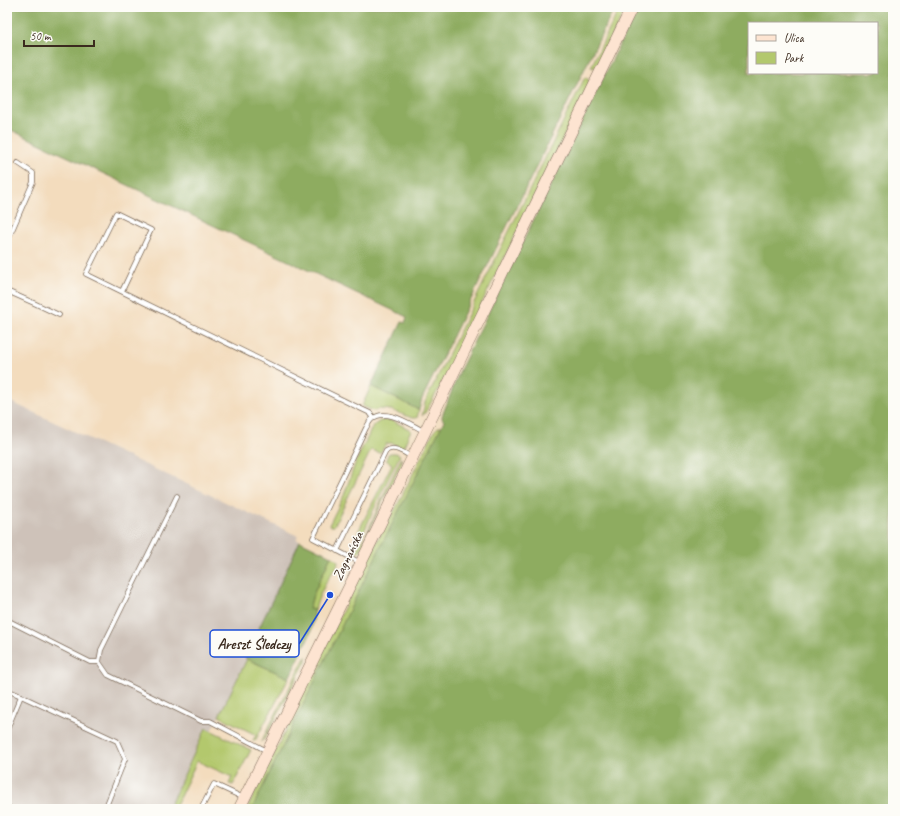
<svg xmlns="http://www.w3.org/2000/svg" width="900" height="816" viewBox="0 0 900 816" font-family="Caveat,sans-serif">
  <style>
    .industrial { fill: #cec2b9 }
    .green { fill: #b3c86d; stroke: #777946 }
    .forest { fill: #8eac60; stroke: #646b3f; fill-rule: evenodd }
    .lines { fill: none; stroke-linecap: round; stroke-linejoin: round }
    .lane-casing { stroke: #7b6856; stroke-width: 5.5 }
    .secondary-casing { stroke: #7b6856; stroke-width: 12 }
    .lane { stroke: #fff; stroke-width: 4 }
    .secondary { stroke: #fde4d1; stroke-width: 11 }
    .labels { text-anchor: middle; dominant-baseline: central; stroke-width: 3; stroke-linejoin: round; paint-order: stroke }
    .street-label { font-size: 14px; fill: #3b2a1e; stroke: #fdfcf7 }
    .leader { fill: none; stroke: #1d4ed8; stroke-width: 1.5 }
    .callout-dot { fill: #1d4ed8; stroke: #fdfcf7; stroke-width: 1.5 }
    .callout { fill: #fdfcf7; stroke: #1d4ed8; stroke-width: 1.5 }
    .callout-label { font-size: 15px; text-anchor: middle; font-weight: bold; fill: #3b2a1e }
  </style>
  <rect width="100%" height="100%" fill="#fdfcf7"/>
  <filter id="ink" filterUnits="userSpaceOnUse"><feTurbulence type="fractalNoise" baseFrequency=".025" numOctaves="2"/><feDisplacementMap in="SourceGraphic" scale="8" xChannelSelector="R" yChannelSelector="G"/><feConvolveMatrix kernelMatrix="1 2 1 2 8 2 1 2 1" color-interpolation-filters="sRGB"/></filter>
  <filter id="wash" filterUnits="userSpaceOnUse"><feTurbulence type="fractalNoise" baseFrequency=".012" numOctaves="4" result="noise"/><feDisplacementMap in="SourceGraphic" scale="16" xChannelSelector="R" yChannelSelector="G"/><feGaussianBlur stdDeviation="0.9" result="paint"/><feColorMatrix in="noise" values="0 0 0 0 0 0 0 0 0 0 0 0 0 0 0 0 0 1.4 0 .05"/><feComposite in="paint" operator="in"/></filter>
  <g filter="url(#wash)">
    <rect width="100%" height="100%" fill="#f3dcbd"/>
    <!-- industrial -->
    <path class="industrial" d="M7,400L298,536L296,539L300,541L245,658L247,659L219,716L211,731L206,729L168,809H7Z"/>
    <!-- green -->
    <path class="green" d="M620,7H627L597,66L594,68L591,67Z
      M585,77L588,79L590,83L446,376L425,413L422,416L425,402Z
      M371,386L419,410L417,418H412L391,410L380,409L374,411L362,406Z
      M387,420L393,421L411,430L403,448L391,443L386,444L380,453L371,450L334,526H332L329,525L344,495L356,461L373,426L380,421Z
      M438,427H441L381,546L252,809H247L285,732L304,689L376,543L398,504L434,431Z
      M390,453H396L400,455L379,498L362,536L357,534L392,464L386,460L388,454Z
      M401,458L402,463L382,502L362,548L359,552L353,553L365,538L380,503Z
      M331,556C334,558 338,559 338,562C338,566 334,570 332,573C325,584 318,597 315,610L309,609L313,595Z
      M306,656V661L299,674L265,738L261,742Z
      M247,659L289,678L255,741L253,740L256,735L219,716Z
      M206,728L251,750L233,785L229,784L232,777L197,761L174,809H168Z"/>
    <!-- forest -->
    <path class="forest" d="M7,7H615L422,399L419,410L371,386L402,322L405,323L407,317L7,128Z
      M638,7H893V809H252L381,546L443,423L444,421L442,418V416L460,370ZM749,23H877V73H749Z
      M300,541L331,556L313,595L309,609L315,610L311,632L306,644H305L301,651L302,652L289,678L245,658Z"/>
  </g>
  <g filter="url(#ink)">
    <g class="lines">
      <!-- lane casing -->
      <g class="lane-casing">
        <path id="lane" d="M7,242L33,182V173L18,163
          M7,267V272
          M7,291L36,304L59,315
          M122,291L151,230L116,213L86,274L349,403L370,413L374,418
          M177,496L101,650L99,662L108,675L201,721H210L267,751
          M337,551L386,451C394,445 404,453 412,457
          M361,563L313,538L366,428C368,425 369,422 371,420C385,406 411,425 424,431
          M7,620L90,662H99
          M7,690L21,696
          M8,727L21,696L117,741L125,759L105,809
          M7,807L12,809
          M201,809L214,784L244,798"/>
      </g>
      <!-- secondary casing -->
      <g class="secondary-casing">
        <path id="secondary" d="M239,809L361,563L415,452L632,7"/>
      </g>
      <!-- lane -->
      <use href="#lane" class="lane"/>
      <!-- secondary -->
      <use href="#secondary" class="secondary"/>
    </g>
  </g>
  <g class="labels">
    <!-- street labels -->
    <g class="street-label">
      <text transform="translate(348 556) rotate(-64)">Zagnańska</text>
    </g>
  </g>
  <!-- callouts -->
  <path class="leader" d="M330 595L299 644"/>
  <circle class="callout-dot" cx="330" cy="595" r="4"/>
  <rect class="callout" x="210" y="630" width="89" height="27" rx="4"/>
  <g class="callout-label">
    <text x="254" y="649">Areszt Śledczy</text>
  </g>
  <!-- margin -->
  <rect width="900" height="816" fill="none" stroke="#fdfcf7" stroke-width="24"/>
  <!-- legend -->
  <rect x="748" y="22" width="130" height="52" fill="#fdfcf7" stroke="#afa8a0"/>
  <rect x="756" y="35" width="20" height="6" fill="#fde4d1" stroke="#afa8a0"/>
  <text x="784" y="42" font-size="12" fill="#3b2a1e">Ulica</text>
  <rect x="756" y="52" width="20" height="12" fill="#b3c86d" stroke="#afa8a0"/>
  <text x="784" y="62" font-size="12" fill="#3b2a1e">Park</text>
  <!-- scale -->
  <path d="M24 40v6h70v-6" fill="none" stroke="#3b2a1e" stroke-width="2"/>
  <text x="30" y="40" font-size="12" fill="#3b2a1e" stroke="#fdfcf7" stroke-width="3" paint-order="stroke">50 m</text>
</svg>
